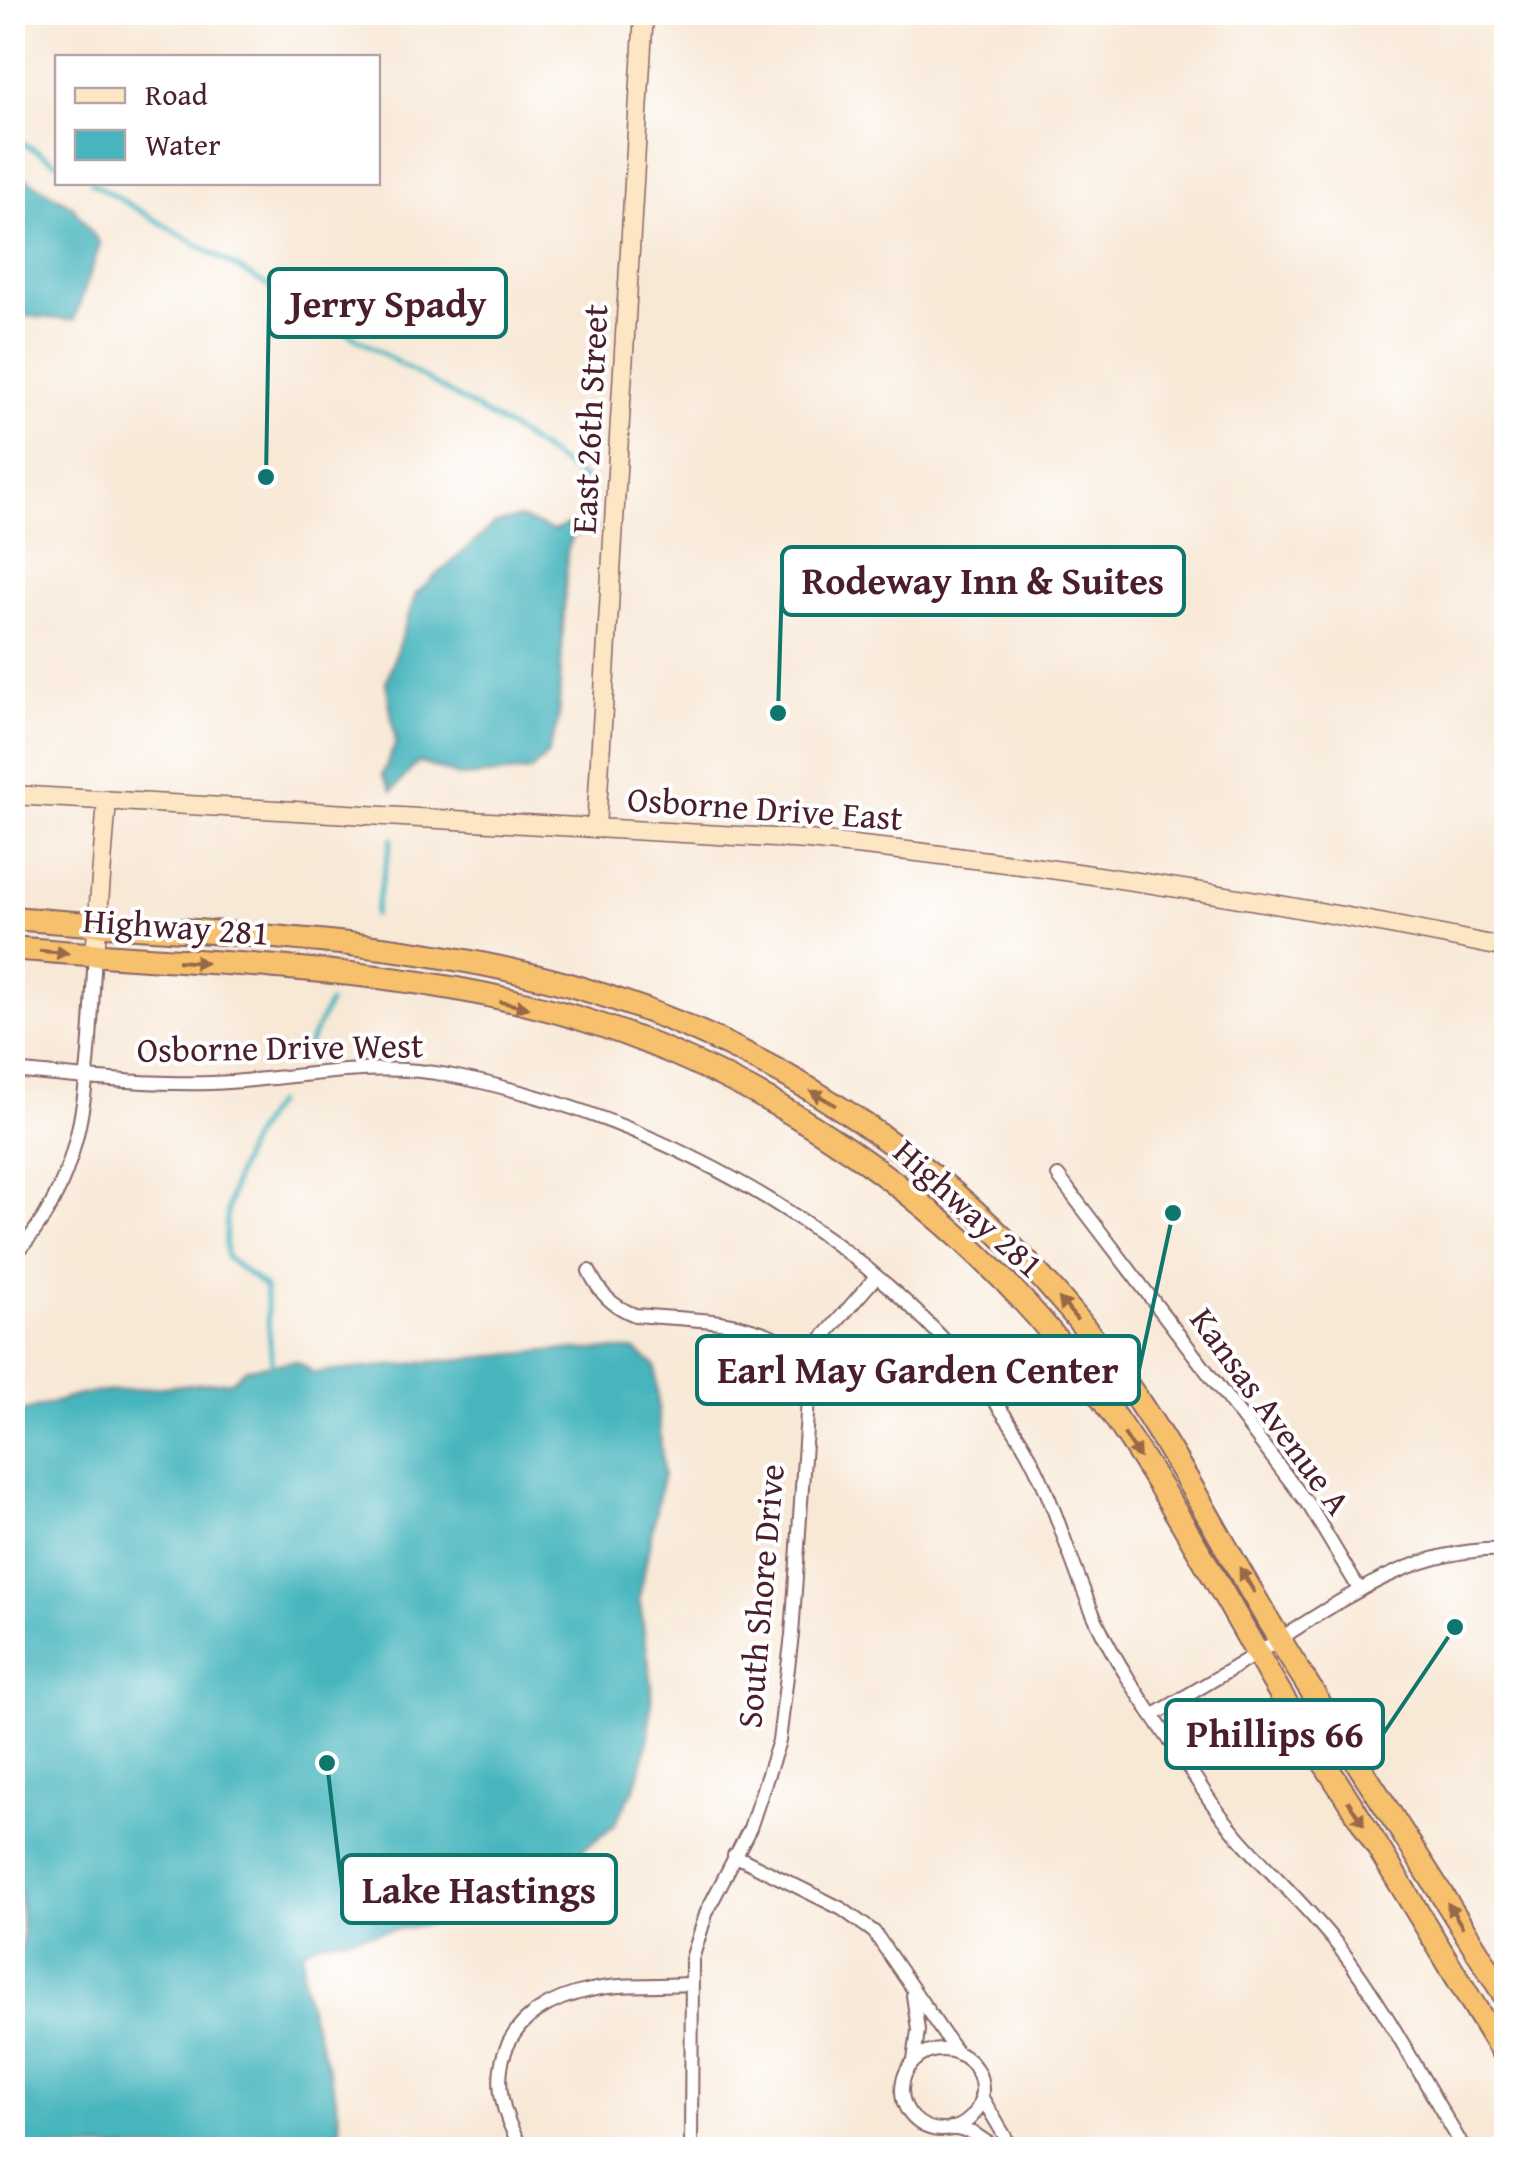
<svg xmlns="http://www.w3.org/2000/svg" width="1519" height="2162" viewBox="0 0 1519 2162" font-family="'Gentium Book Plus',serif">
  <style>
    .water { fill: #46b5be; stroke: #486a74; stroke-width: 2.5 }
    .lines { fill: none; stroke-linecap: round; stroke-linejoin: round }
    .stream { stroke: #46b5be; stroke-width: 5 }
    .street-casing { stroke: #876567; stroke-width: 16 }
    .secondary-casing { stroke: #876567; stroke-width: 21 }
    .highway-casing { stroke: #876567; stroke-width: 26 }
    .street { stroke: #fff; stroke-width: 12 }
    .secondary { stroke: #fce6c4; stroke-width: 18 }
    .highway { stroke: #f7c06c; stroke-width: 22 }
    .oneway { fill: #986748 }
    .labels { text-anchor: middle; dominant-baseline: central; stroke-width: 8; stroke-linejoin: round; paint-order: stroke }
    .street-label { font-size: 35px; fill: #4a1f2b; stroke: #fff }
    .leader { fill: none; stroke: #0f766e; stroke-width: 4 }
    .callout-dot { fill: #0f766e; stroke: #fff; stroke-width: 4 }
    .callout { fill: #fff; stroke: #0f766e; stroke-width: 4 }
    .callout-label { font-size: 38px; text-anchor: middle; font-weight: bold; fill: #4a1f2b }
  </style>
  <rect width="100%" height="100%" fill="#fff"/>
  <filter id="ink" filterUnits="userSpaceOnUse"><feTurbulence type="fractalNoise" baseFrequency=".01" numOctaves="2"/><feDisplacementMap in="SourceGraphic" scale="20" xChannelSelector="R" yChannelSelector="G"/><feConvolveMatrix kernelMatrix="1 2 1 2 8 2 1 2 1" color-interpolation-filters="sRGB"/></filter>
  <filter id="wash" filterUnits="userSpaceOnUse"><feTurbulence type="fractalNoise" baseFrequency=".0048" numOctaves="4" result="noise"/><feDisplacementMap in="SourceGraphic" scale="40" xChannelSelector="R" yChannelSelector="G"/><feGaussianBlur stdDeviation="2.25" result="paint"/><feColorMatrix in="noise" values="0 0 0 0 0 0 0 0 0 0 0 0 0 0 0 0 0 1.4 0 .05"/><feComposite in="paint" operator="in"/></filter>
  <g filter="url(#wash)">
    <rect width="100%" height="100%" fill="#f8e8d6"/>
    <!-- water -->
    <path class="water" d="M13,171L72,206L100,244L74,320L13,315Z
      M519,518L553,531L586,518L595,529L573,536L567,549L558,722L547,755L531,771L462,777L418,762L392,791L382,775L396,743L386,682L416,594L495,524Z
      M559,1350H635L655,1366L663,1474L639,1597L652,1686L648,1741L636,1785L613,1827L520,1896L474,1917L316,1942L303,1951C297,2017 345,2076 340,2149H13L12,1976L23,1936L12,1830L13,1415L82,1394L232,1381L247,1368L297,1361L314,1373Z"/>
    <g class="lines">
      <!-- stream -->
      <path class="stream" d="M12,137L58,163
        M91,182L514,431L591,484
        M582,522L591,511
        M374,915L392,839
        M308,1046L329,1003
        M272,1364L265,1287L227,1258C220,1204 242,1145 275,1103"/>
    </g>
  </g>
  <g filter="url(#ink)">
    <g class="lines">
      <!-- street casing -->
      <g class="street-casing">
        <path id="street" d="M12,1071C78,1077 145,1085 211,1083C291,1080 368,1060 448,1075C664,1116 902,1247 1020,1439C1055,1496 1068,1561 1097,1622C1124,1680 1168,1735 1203,1790C1241,1849 1296,1892 1339,1947C1387,2009 1424,2083 1465,2150
          M1058,1176L1310,1507L1359,1589
          M12,1257C92,1180 88,1059 95,955
          M589,1271C600,1294 612,1306 635,1315C699,1321 766,1316 814,1365
          M1156,1714C1198,1689 1240,1665 1281,1638C1351,1594 1420,1546 1506,1550
          M734,1855L842,1909L874,1932L956,2052
          M913,1995L918,2030L914,2061
          M902 2090a40 40 0 1 1 80 0a40 40 0 1 1-80 0Z
          M981,2096L1013,2150
          M952,2128L973,2133L999,2150
          M523,2150C476,2075 503,2007 591,1990C622,1983 658,1986 690,1984
          M691,2150L692,1959L707,1911L750,1828L779,1741L792,1635L809,1384L820,1341L875,1278"/>
      </g>
      <!-- secondary casing -->
      <g class="secondary-casing">
        <path id="secondary" d="M12,795L808,840C1043,864 1275,900 1506,948
          M596,828L644,12
          M95,955L107,800"/>
      </g>
      <!-- highway casing -->
      <g class="highway-casing">
        <path id="highway" d="M12,918C196,934 387,934 566,984C789,1046 991,1191 1124,1380C1183,1464 1229,1557 1283,1645C1356,1763 1434,1879 1506,1998
          M12,948C207,966 412,962 600,1025C777,1085 940,1197 1058,1341C1143,1445 1207,1566 1273,1681C1300,1728 1331,1772 1359,1817C1409,1897 1457,1978 1506,2058"/>
      </g>
      <!-- street -->
      <use href="#street" class="street"/>
      <!-- secondary -->
      <use href="#secondary" class="secondary"/>
      <!-- highway -->
      <use href="#highway" class="highway"/>
    </g>
    <!-- one-way arrows -->
    <defs><path id="oneway-solid" d="M-6-.8H1V-3.2L6.5 0L1 3.2V.8H-6Z" transform="scale(2.5)"/></defs>
    <g class="oneway">
      <use href="#oneway-solid" transform="translate(54 952) rotate(5)"/>
      <use href="#oneway-solid" transform="translate(192 962) rotate(4)"/>
      <use href="#oneway-solid" transform="translate(514 1005) rotate(13)"/>
      <use href="#oneway-solid" transform="translate(823 1098) rotate(-150)"/>
      <use href="#oneway-solid" transform="translate(1068 1309) rotate(-130)"/>
      <use href="#oneway-solid" transform="translate(1132 1446) rotate(57)"/>
      <use href="#oneway-solid" transform="translate(1247 1580) rotate(-121)"/>
      <use href="#oneway-solid" transform="translate(1356 1813) rotate(57)"/>
      <use href="#oneway-solid" transform="translate(1455 1915) rotate(-122)"/>
    </g>
  </g>
  <g class="labels">
    <!-- street labels -->
    <g class="street-label">
      <text transform="translate(589 419) rotate(-87)">East 26th Street</text>
      <text transform="translate(765 808) rotate(4)">Osborne Drive East</text>
      <text transform="translate(176 926) rotate(4)">Highway 281</text>
      <text transform="translate(280 1047) rotate(-1)">Osborne Drive West</text>
      <text transform="translate(969 1208) rotate(42)">Highway 281</text>
      <text transform="translate(1271 1411) rotate(54)">Kansas Avenue A</text>
      <text transform="translate(760 1596) rotate(-85)">South Shore Drive</text>
    </g>
  </g>
  <!-- callouts -->
  <path class="leader" d="M266 477L269 303M778 713L782 581M1173 1213L1139 1370M1455 1627L1383 1734M327 1763L342 1889"/>
  <g class="callout-dot">
    <circle cx="266" cy="477" r="10"/>
    <circle cx="778" cy="713" r="10"/>
    <circle cx="1173" cy="1213" r="10"/>
    <circle cx="1455" cy="1627" r="10"/>
    <circle cx="327" cy="1763" r="10"/>
  </g>
  <g class="callout">
    <rect x="269" y="269" width="237" height="68" rx="10"/>
    <rect x="782" y="547" width="402" height="68" rx="10"/>
    <rect x="697" y="1336" width="442" height="68" rx="10"/>
    <rect x="1166" y="1700" width="217" height="68" rx="10"/>
    <rect x="342" y="1855" width="274" height="68" rx="10"/>
  </g>
  <g class="callout-label">
    <text x="388" y="317">Jerry Spady</text>
    <text x="983" y="594">Rodeway Inn &amp; Suites</text>
    <text x="918" y="1383">Earl May Garden Center</text>
    <text x="1275" y="1747">Phillips 66</text>
    <text x="479" y="1903">Lake Hastings</text>
  </g>
  <!-- margin -->
  <rect width="1519" height="2162" fill="none" stroke="#fff" stroke-width="50"/>
  <!-- legend -->
  <rect x="55" y="55" width="325" height="130" fill="#ffffff" stroke="#b7a5aa" stroke-width="2.5"/>
  <rect x="75" y="88" width="50" height="15" fill="#fce6c4" stroke="#b7a5aa" stroke-width="2.5"/>
  <text x="145" y="105" font-size="30" fill="#4a1f2b">Road</text>
  <rect x="75" y="130" width="50" height="30" fill="#46b5be" stroke="#b7a5aa" stroke-width="2.5"/>
  <text x="145" y="155" font-size="30" fill="#4a1f2b">Water</text>
</svg>
